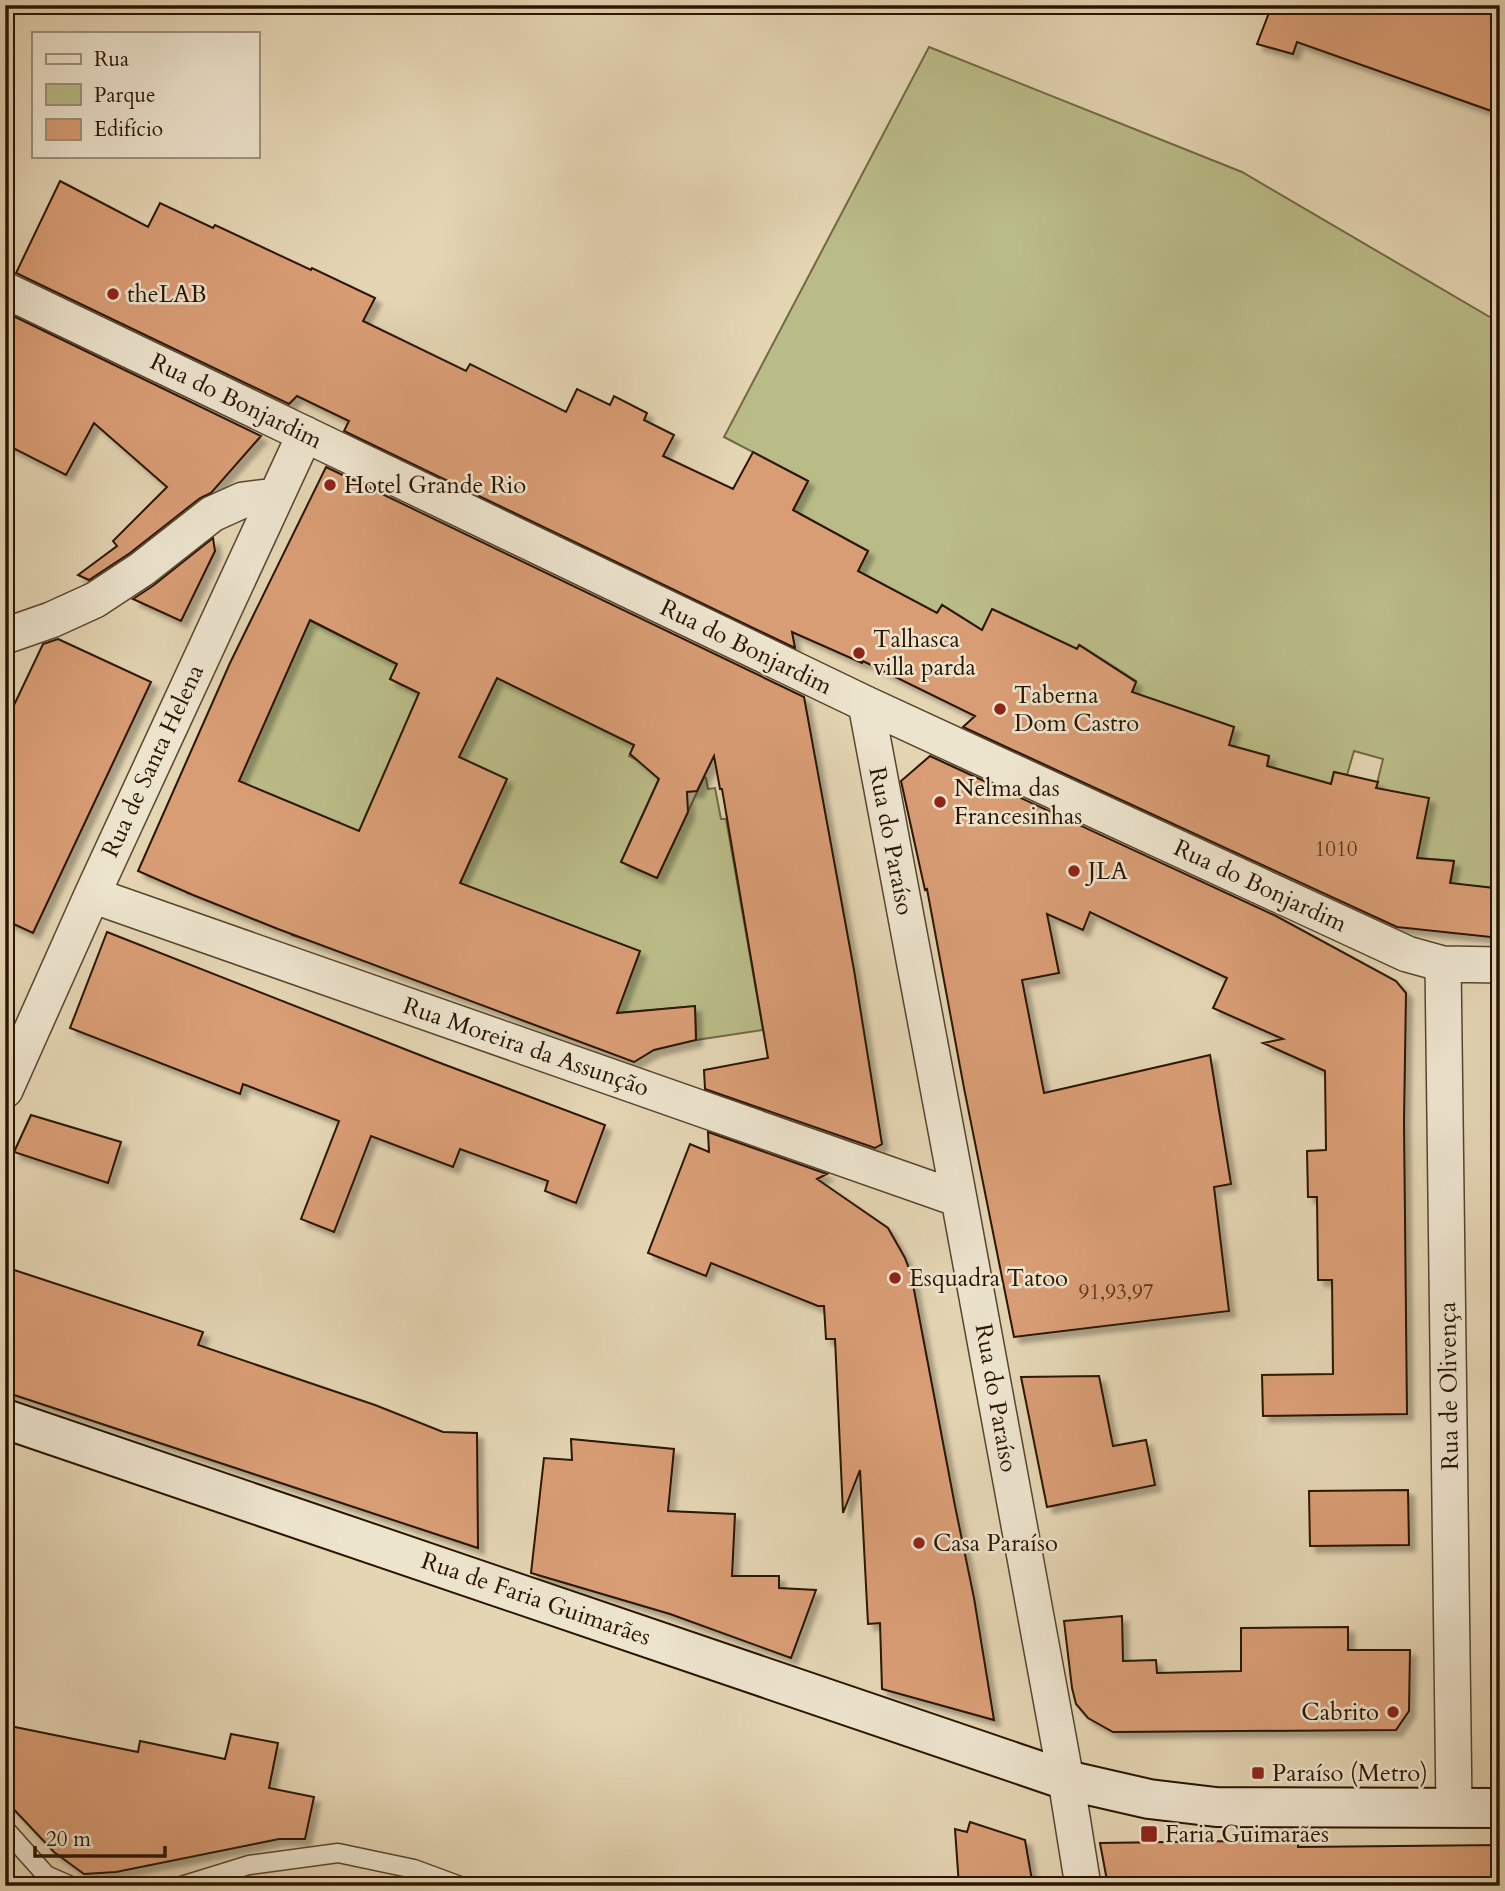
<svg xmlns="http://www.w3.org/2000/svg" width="1505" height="1891" viewBox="0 0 1505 1891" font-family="Cardo,serif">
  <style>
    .green { fill: #babc88; stroke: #726844; stroke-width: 2 }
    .building { fill: #d99d75; stroke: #2a1400; stroke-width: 2; fill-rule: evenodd; filter: url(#shadow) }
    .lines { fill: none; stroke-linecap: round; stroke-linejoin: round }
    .service-casing { stroke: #58442d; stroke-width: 21 }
    .minor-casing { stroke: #58442d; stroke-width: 38 }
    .secondary-casing { stroke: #2a1400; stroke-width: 42 }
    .service { stroke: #ede4ce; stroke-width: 18 }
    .minor { stroke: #ede4ce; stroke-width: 35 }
    .secondary { stroke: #ede4ce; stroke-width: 38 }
    .poi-dot { fill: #8f2418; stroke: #ede4ce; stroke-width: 2.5 }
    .labels { text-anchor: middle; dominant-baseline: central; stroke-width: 5; stroke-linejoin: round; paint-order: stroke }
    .number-label { font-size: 21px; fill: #56361d }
    .poi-label { font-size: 24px; fill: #2a1400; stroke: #ede4ce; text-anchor: start }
    .street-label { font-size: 24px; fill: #2a1400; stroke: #ede4ce }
  </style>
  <defs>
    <filter id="shadow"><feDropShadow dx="6" dy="6" stdDeviation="2" flood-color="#0004"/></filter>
  </defs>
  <rect width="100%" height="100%" fill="#e4d5b3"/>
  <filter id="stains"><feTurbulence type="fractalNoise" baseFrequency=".00286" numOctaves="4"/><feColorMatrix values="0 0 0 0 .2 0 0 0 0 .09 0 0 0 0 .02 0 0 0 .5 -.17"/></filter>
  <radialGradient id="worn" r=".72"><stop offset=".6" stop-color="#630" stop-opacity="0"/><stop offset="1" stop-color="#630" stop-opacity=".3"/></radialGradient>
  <!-- green -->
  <path class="green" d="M929,47L1242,172L1500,323V897L1494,896V888L1460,885L1454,933L1443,931L1454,861L1417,858L1373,800L1383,759L1354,751L1347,775L1334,772L1331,784L1267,766L1269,756L1229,745L1128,704L1136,681L1080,645L1077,649L993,609L982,630L942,605L934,618L858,571L868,551L793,511L808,481L724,437Z
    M528,615L635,745L629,756L662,772L621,862L657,878L704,777L706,778L708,789L715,788L721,819H726L763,1030L696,1040L695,1006L617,1013L460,883L506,780L403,731L312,941L292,935L338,822L189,893L309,620L397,664L390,679L476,721Z"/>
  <!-- building -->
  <path class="building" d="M1272,5H1500V114L1297,42L1293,54L1257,44Z
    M60,181L148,227L160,203L213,228L215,225L311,270L312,268L375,298L363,321L466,371L470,364L566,412L577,389L610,405L614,396L647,413L644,420L674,435L663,456L733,489L753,452L808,481L793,510L868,551L858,571L937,613L942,605L982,630L992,609L1077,649L1079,645L1136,682L1132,692L1234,727L1229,745L1269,756L1267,766L1331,784L1334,772L1378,782L1376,788L1429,798L1417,858L1454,861L1450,883L1494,888V896L1500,897V938L1397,927L963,727L975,716L863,661L862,663L792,632L795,648L344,431L349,421L297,396L289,404L16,273Z
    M5,312L261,436L211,493L200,498L130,553L89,580L78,575L117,546L113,541L167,487L94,423L66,475L5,444Z
    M326,467L804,697L854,970L882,1144L875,1148L705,1089L704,1070L768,1058L722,789H720L714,756L697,791L687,792L688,812L657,878L621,862L659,779L630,754L634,745L497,678L459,757L507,779L460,883L640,951L617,1013L695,1006L696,1040L654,1050L634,1062L278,929L193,895L138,871L230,663ZM310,620L397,664L390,679L419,693L359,831L239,781Z
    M213,538L215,551L181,621L133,599L154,585Z
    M58,639L151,682L33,933L5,920V724L43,644Z
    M930,756L1276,916L1396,981L1406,993L1404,1122L1407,1414L1263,1416L1262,1375L1333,1374L1332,1280H1318L1317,1197H1308L1307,1151L1326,1150L1325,1071L1263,1043L1283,1039L1213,1008L1227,978L1090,912L1083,930L1047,914L1059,973L1022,980L1044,1093L1210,1055L1231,1184L1214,1187L1229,1311L1014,1337L964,1088L927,889L925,890L901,781Z
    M107,932L435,1061L605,1125L576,1203L545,1191L548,1181L460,1149L453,1167L371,1136L334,1232L301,1219L339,1121L243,1084L240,1094L70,1028Z
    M31,1115L121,1142L108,1183L14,1152Z
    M708,1132L827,1174L817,1179L888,1228L905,1258L911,1274L955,1506L974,1598L994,1720L882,1689L880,1623L868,1624L860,1470L843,1513L835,1339H826L824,1306H818L711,1263L706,1276L648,1253L690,1144L709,1152Z
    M5,1267L203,1332L198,1345L375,1405L443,1432L477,1433L478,1548L5,1392Z
    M1099,1376L1113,1446L1146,1440L1155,1485L1047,1507L1021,1377Z
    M571,1439L674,1449L668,1511L735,1514L732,1576H779V1588L816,1590L791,1658L670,1614L531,1573L544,1458L572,1460Z
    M1408,1490L1409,1545L1310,1546L1309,1491Z
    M1122,1616L1123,1661L1156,1660L1157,1673L1241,1671V1628L1348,1627V1650H1410L1409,1711L1396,1730L1113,1732L1088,1718L1076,1704L1072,1688L1064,1621Z
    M5,1725L138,1752L140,1741L225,1759L231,1734L278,1743L269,1788L314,1797L305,1839H279L116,1872L84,1874L54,1852L5,1800Z
    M970,1822L1025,1840L1033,1886H959L955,1829L967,1832Z
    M1298,1840V1847L1500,1845V1886H1108L1100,1843Z"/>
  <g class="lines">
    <!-- service casing -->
    <g class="service-casing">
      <path id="service" d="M5,1829L46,1875L71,1886
        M181,1886L249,1865L338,1853L414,1869L460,1886"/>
    </g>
    <!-- minor casing -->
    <g class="minor-casing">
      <path id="minor" d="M5,290L866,704L1407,954L1443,964L1500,965
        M5,636L51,620L95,600L142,569L212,514L243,500L276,496
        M866,704L959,1199L1066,1780L1083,1886
        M92,895L959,1199
        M1443,964L1454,1808
        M5,1090L92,895L305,434"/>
    </g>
    <!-- secondary casing -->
    <g class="secondary-casing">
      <path id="secondary" d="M5,1419L1066,1780L1149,1799L1216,1807L1500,1808"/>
    </g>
    <!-- service -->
    <use href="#service" class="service"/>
    <!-- minor -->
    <use href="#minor" class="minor"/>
    <!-- secondary -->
    <use href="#secondary" class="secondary"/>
  </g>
  <!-- markers -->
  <g class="poi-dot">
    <circle cx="113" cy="294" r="7"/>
    <circle cx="330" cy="485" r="7"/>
    <circle cx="859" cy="653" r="7"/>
    <circle cx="1000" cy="709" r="7"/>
    <circle cx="940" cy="802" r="7"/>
    <circle cx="1074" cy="871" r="7"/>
    <circle cx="895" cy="1278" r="7"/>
    <circle cx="919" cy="1543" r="7"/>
    <circle cx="1393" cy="1712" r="7"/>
    <rect x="1251" y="1766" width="14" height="14" rx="3.5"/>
    <rect x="1140" y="1825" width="18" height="18" rx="3.5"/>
  </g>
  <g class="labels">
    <!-- number labels -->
    <g class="number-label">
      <text x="1336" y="849">1010</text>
      <text x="1116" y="1292">91,93,97</text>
    </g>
    <!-- poi labels -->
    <g class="poi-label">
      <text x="127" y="294">theLAB</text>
      <text x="344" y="485">Hotel Grande Rio</text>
      <text x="873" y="639">Talhasca<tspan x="873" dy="28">villa parda</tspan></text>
      <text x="1014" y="695">Taberna<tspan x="1014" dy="28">Dom Castro</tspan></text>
      <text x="954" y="788">Nelma das<tspan x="954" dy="28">Francesinhas</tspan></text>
      <text x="1088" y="871">JLA</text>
      <text x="909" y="1278">Esquadra Tatoo</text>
      <text x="933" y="1543">Casa Paraíso</text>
      <text x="1379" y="1712" text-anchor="end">Cabrito</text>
      <text x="1272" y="1773">Paraíso (Metro)</text>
      <text x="1165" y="1834">Faria Guimarães</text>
    </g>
    <!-- street labels -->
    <g class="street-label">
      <text transform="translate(236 401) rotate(26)">Rua do Bonjardim</text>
      <text transform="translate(746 647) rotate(26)">Rua do Bonjardim</text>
      <text transform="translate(153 761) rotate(-65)">Rua de Santa Helena</text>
      <text transform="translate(891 841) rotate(79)">Rua do Paraíso</text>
      <text transform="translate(1260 886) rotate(25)">Rua do Bonjardim</text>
      <text transform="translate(526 1047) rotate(19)">Rua Moreira da Assunção</text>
      <text transform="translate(1449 1386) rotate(-91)">Rua de Olivença</text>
      <text transform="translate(996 1398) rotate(80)">Rua do Paraíso</text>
      <text transform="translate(536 1599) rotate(19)">Rua de Faria Guimarães</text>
    </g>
  </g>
  <!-- margin -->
  <rect width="1505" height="1891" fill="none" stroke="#e4d5b3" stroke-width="28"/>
  <rect x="7" y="7" width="1491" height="1877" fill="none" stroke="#2a1400" stroke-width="3.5"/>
  <rect x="14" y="14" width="1477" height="1863" fill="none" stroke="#2a1400" stroke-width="2"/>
  <!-- legend -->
  <rect x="32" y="32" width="228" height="126" fill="#ede4ce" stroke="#9f917c" stroke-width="2"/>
  <rect x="46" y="54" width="35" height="10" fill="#ede4ce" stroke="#9f917c" stroke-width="2"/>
  <text x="94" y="66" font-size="21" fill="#2a1400">Rua</text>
  <rect x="46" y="84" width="35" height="21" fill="#babc88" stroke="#9f917c" stroke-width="2"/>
  <text x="94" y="102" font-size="21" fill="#2a1400">Parque</text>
  <rect x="46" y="119" width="35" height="21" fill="#d99d75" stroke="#9f917c" stroke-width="2"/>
  <text x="94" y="136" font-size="21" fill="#2a1400">Edifício</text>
  <!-- scale -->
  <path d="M35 1846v10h130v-10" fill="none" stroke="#2a1400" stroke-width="3.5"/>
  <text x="46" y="1846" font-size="21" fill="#2a1400" stroke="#ede4ce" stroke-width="5" paint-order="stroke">20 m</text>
  <rect width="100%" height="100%" filter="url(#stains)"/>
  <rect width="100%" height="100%" fill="url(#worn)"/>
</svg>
